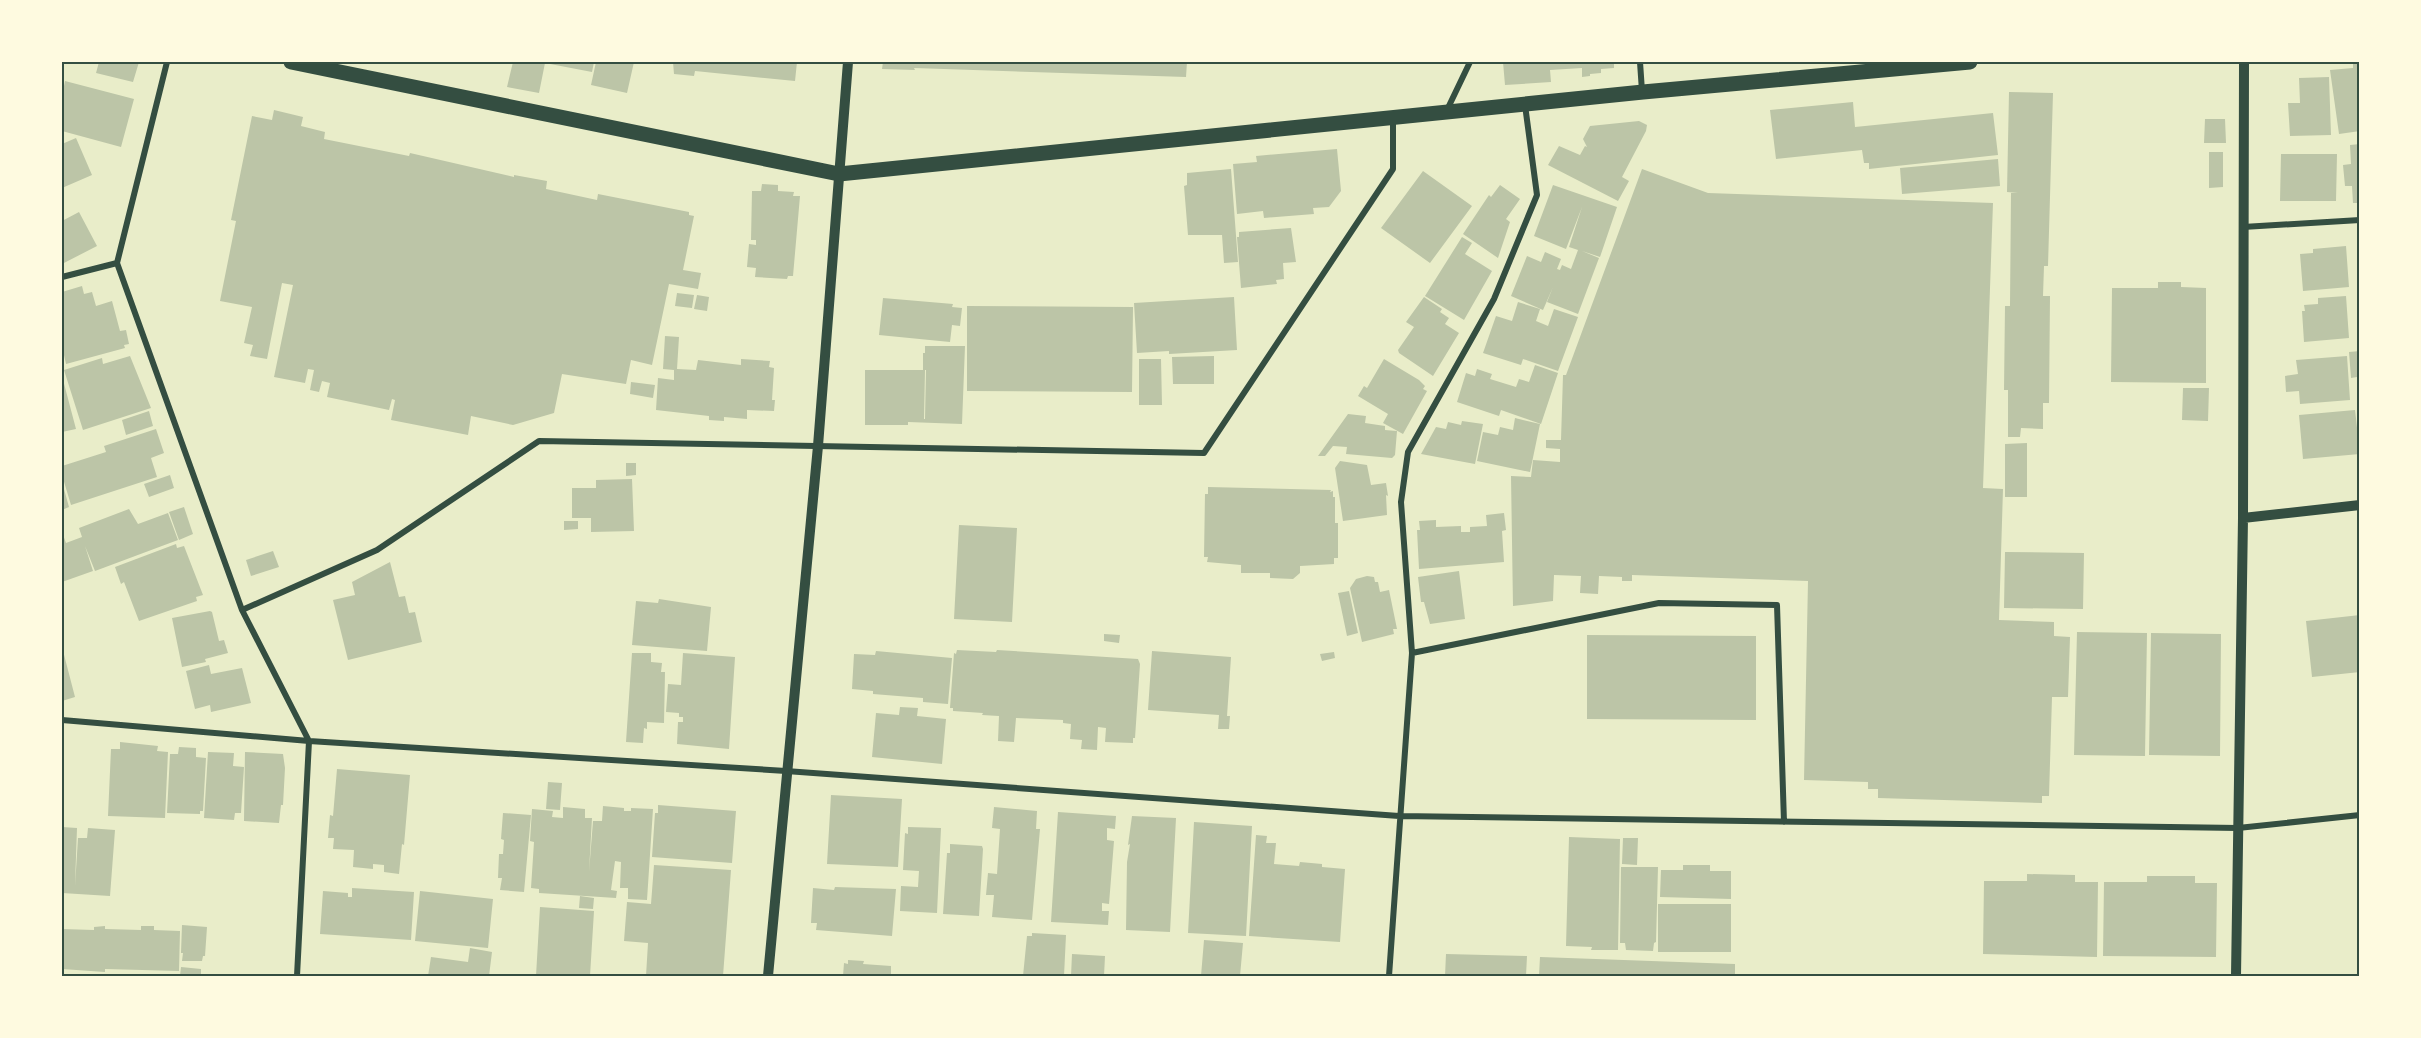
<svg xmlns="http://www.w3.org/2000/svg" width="2421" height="1038" viewBox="0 0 2421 1038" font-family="'Roboto Condensed',sans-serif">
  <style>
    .building { fill: #bcc5a7; fill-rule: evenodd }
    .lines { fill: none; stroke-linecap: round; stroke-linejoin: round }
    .minor { stroke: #344e41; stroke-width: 6 }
    .tertiary { stroke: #344e41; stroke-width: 10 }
    .primary { stroke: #344e41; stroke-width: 15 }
    .neatline { fill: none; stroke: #344e41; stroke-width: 2 }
  </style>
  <rect width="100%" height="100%" fill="#e9edc9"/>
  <!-- building -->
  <path class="building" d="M99,62H139L133,82L96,73Z
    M513,62H594L592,72L545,63L539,93L507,87Z
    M596,62H634L627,93L591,85Z
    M673,62H797L795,81L695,71L694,76L674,74Z
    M883,62H1187L1186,77L914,68L915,70L882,69Z
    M1503,62H1616V64H1614V68L1601,69V73L1590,74V76L1582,77V68L1550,70L1551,82L1505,85Z
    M2353,62H2360V131L2339,134L2330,70L2353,68Z
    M2329,77L2331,135L2290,136L2288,103H2300L2299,78Z
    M65,81L134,99L121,147L62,131V96Z
    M2009,92L2053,93L2048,266H2044L2043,296H2050L2049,403H2043V429L2021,428L2020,437H2008V390H2004L2005,306H2010L2011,193H2018L2007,192Z
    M1853,102L1855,127L1993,113L1998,155L1869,169V163H1864L1862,150L1776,159L1770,110Z
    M274,110L303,117L301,126L325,132L324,139L409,156L410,153L514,177V175L547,181L546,189L597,200L598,194L689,212V215L694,216L683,270L701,273L698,289L669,284L652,365L631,360L626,384L562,374L554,413L513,425L471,416L468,435L391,420L395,400L392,399L389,410L327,397L330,383L322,381L319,392L310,390L314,370L308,369L305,383L274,377L293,285L282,283L267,359L250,356L253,345L244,343L252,307L220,301L236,221L231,220L252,116L272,120Z
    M2205,119H2225L2226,143H2204Z
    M1639,121L1647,125L1646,131L1622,177L1629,181L1618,201L1548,165L1559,146L1580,155L1585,146L1587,147L1583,139L1590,126Z
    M76,138L92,175L62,188V144Z
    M2360,144V203H2353L2352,186H2345L2343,165L2351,164L2350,145Z
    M1337,149L1341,191L1329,207L1313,208L1314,214L1264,218L1263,211L1237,214L1233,164L1257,162L1256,156Z
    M2209,152H2223V187L2209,188Z
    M2281,154H2337L2336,201H2280Z
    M1998,159L2000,186L1902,194L1900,168Z
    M1231,169L1238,262L1224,263L1222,235H1188L1184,186L1187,185V173Z
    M1642,169L1708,193L1993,203L1983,488L2003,489L1999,620L2054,622V636L2070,637L2068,697H2052L2049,796H2042V803L1878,798V789H1868V782L1804,780L1808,581L1632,575V581H1622V577L1599,576L1598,594L1580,593L1581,576L1554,575L1553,601L1513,606L1511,476L1531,477L1533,460L1560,462V449L1546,448V440H1561L1563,375H1566Z
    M1423,171L1472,206L1430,263L1381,228Z
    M762,184L778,185V191L794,192L793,196H800L793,276H788L787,279L755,277L756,268L747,267L749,244L756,245V240H751L752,191H761Z
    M1500,185L1520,199L1506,219L1510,222L1498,258L1463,234L1489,195L1491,197Z
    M1553,185L1617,207L1600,257L1582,251L1599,258L1578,314L1547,302L1553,287L1543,310L1511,296L1527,256L1541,262L1545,252L1561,259L1557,269L1560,270L1562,265L1571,269L1578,250L1569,247L1582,207L1566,249L1534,236Z
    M79,212L97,246L62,264V221Z
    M1291,228L1296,262L1283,263L1284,279L1276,280L1277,284L1241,288L1237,237H1239V232Z
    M1462,237L1472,243L1465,254L1492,271L1464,320L1425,296Z
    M2346,246L2349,287L2303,291L2300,254L2313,253V249Z
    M2158,282H2181V287L2206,288V383L2111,382L2112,288H2158Z
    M82,286L84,294L92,292L96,306L112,301L120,331L126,330L129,344L124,345L125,348L66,364L62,346V292Z
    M677,293L694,295L692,308L675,306Z
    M697,295L709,297L707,311L694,309Z
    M2346,296L2349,338L2304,342L2302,311H2305L2304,305L2318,304V298Z
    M1234,297L1237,350L1169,354V351L1137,353L1134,303Z
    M1424,297L1442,309L1440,312L1449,318L1445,324L1459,333L1433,376L1399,353L1398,350L1414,327L1406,322Z
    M883,298L953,304L952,307L962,308L960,326L952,325L950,342L879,335Z
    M1518,302L1540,309L1536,321L1548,326L1554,309L1578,317L1558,371L1523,359L1521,365L1483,353L1496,316L1512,321Z
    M967,306L1133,307L1132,392L967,391Z
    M665,336L679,337L677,369L696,370L698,360L741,365V359L770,361L769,367L774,368L772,400H775L774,411L747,410V419L724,417V421L709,420V416L656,410L658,378L674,380V370L663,369Z
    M925,346H965L962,424L908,422V425H865V370H923V353H925ZM925,370H926L925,419H924Z
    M2360,351V386H2358L2357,377L2351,378L2349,352Z
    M130,356L151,408L83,430L64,370L102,358L103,364Z
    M1214,356V384H1173L1172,357Z
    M2347,356L2350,400L2300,404L2299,391L2286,392L2285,376L2298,374L2296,360Z
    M1139,359H1161L1162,405H1139Z
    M1384,359L1419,380L1425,386L1423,389L1427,391L1403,434L1383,423L1388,414L1358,396L1364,386L1367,388Z
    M1535,365L1558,373L1541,424L1501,410L1499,416L1457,402L1466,373L1475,376L1477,369L1492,374L1490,379L1516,387L1519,379L1529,382Z
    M62,376L76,429L62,432Z
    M631,382L655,385L653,398L630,394Z
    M2183,388H2209L2208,421L2182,420Z
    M2355,410L2360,454L2303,459L2299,415Z
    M149,411L153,426L126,435L122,420Z
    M1348,414L1366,416L1365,423L1385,426V430L1397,431L1395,455L1392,458L1346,454L1347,447L1333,446L1325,456H1318Z
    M1515,418L1540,424L1530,472L1477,461L1483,432L1498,435L1500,427L1513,430Z
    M1462,421L1483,424L1475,464L1421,454L1436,427L1446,429L1448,422L1461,425Z
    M156,429L164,453L151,458L157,477L71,505L62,475V466L106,452L104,446Z
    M2027,443V497H2005V444Z
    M1340,461L1367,465L1371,485L1386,483L1388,496L1386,495L1387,515L1343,521L1335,468Z
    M626,463H636V475L626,476Z
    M170,475L174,488L149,497L144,484Z
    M632,479L634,531L591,532V518H572V488H596V480Z
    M62,482L69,507L62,510Z
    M1208,487L1331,490L1330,492L1333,491V497H1335V523H1338V558H1334V564L1300,566V573L1293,579L1270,578V573H1241V565L1207,562L1208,557H1204L1205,494H1208Z
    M184,507L193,534L179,540L169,512Z
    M129,509L138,524L168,513L178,540L95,571L85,546L93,571L62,582V532L66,543L82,537L79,528Z
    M1504,513L1506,530L1502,531L1504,562L1419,569L1417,530H1420L1419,521L1436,520V527L1461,526V532H1470V527L1487,526L1486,515Z
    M564,521H578V529L564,530Z
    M959,525L1017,528L1012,622L954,619Z
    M176,544L177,548L184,546L203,595L196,597L197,601L139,621L124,582L121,584L115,567Z
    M273,551L279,567L251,576L246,560Z
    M2005,552L2084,553L2083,609L2004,608Z
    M390,562L399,597L405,596L409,613L415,612L422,642L348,660L333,600L355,595L352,582Z
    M1459,571L1465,619L1430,624L1424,602H1421L1418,577Z
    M1367,576L1374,577L1375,582H1378L1380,592L1389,590L1397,629H1393L1394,634L1362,642L1350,588L1356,579Z
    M1349,591L1358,633L1347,636L1338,593Z
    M659,599L711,607L707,651L632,645L636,601L658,603Z
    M210,611L212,612L219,641L224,640L228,653L205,659L206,662L182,667L172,618Z
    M2360,615V672L2312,677L2306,621Z
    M2077,632L2147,633L2145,756L2074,755Z
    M2151,633L2221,634L2220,756L2149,755Z
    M1104,634L1120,635L1119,643L1104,641Z
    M1587,635L1756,636V720L1587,719Z
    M62,647L75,697L62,701Z
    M957,650L996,652L997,650L1138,659L1140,664L1135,738H1133V743L1105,742L1106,728L1098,727L1097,750L1081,749L1082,740L1070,739L1071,724L1063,723V720L1016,718L1014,742L998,741L999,716L982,715L983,713L953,711V708H950L954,653L956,654Z
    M876,651L952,658L948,704L923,702V698L873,694V691L852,689L854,654L875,655Z
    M1152,651L1231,657L1227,716H1230L1229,729H1218L1219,715L1148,710Z
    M1334,652L1335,658L1322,661L1320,654Z
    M632,653H651V662L662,663L661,672H665L664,723L647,722V729L644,728L643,743L626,742Z
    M683,653L735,657L729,749L677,744L678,722H683V717H679V713L666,712L668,684L681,685Z
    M209,665L211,674L242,668L251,703L211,712L210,705L195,709L186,671Z
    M900,707L918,708L917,716L946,719L942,764L872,757L876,713L899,715Z
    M120,742L158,746L157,751L168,752L165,818L108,816L111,749H120Z
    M179,747L196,748V757L206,758L203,811H200V814L167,813L170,754H178Z
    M208,752L234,753L233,766L244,767L241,813H235L234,820L204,818Z
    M245,752L283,754L285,768L283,805H281L279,823L244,821Z
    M337,769L410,775L404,845L402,844L399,874L384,872V865L373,864V869L353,867L354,850L333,849L334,838H328L330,815L333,816Z
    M548,782L562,783L560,810L546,809Z
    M831,795L902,799L898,867L827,864Z
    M658,805L736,811L732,863L652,857L655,813H658Z
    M603,806L624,808V811H631V808L653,809L647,900L628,899V888H620L621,862L615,861L611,890L617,891L616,898L539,893V889L531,888L534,842L530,841L532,809L553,811L552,817L563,818V807L585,809V818H592L589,872L593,821H602Z
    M994,807L1037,811L1036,829H1040L1032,920L992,917L994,895H986L988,873L997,874L1000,829L992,828Z
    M1058,812L1116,816L1115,829L1107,828V840L1114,841L1109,904L1102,903V911H1109L1108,925L1051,922Z
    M503,813L531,815L524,892L500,890L502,878H498L499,854H503L504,840L501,839Z
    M1132,816L1176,818L1170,932L1126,930L1127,862L1130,844L1128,845Z
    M1194,822L1252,826L1246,936L1188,933Z
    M62,827L77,828L75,886L78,838H87L88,828L115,830L110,896L62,893Z
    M908,827L941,828L937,913L900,911L901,886L918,887L919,871L903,870L905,833L908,834Z
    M1256,835L1267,836L1266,843H1276L1274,864L1299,866L1300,862L1322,864V867L1345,869L1340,942L1249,936Z
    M1569,837L1620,839L1618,950H1591L1592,947L1566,946Z
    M1623,838H1638L1637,865L1622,864Z
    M950,844L982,846L983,849L979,916L943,914L947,853H950Z
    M654,865L731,870L723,976H646L648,943L624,941L627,902L651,904Z
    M1683,865H1710V871H1731V899L1660,897L1661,870H1683Z
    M1621,867H1658L1656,942L1654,943L1653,951L1626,950L1625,943H1620Z
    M2027,874L2075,875V882H2098L2097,957L1983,954L1984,881H2027Z
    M2147,876H2195V883H2217L2216,957L2103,956L2104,882H2147Z
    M835,887L896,889L892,936L816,930L817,923H811L813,888L834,890Z
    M352,888L414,892L411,940L320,934L323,891L348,893V897H352Z
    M420,891L493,899L488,948L415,941Z
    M580,896L594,898L593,909L579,908Z
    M1658,904H1731V952H1658Z
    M540,907L594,911L590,976H536Z
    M182,925L207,927L205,956H203L202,961H182L183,953H181Z
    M105,926V929L141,930V926H154V930L180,931L179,971L105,969V972L62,969V929L94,930V927Z
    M1032,933L1066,935L1064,976H1023L1027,936H1032Z
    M1204,940L1243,943L1240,976H1201Z
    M470,948L492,952L489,976H428L431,957L468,962Z
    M1072,954L1105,956L1104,976H1071Z
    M1446,954L1527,956L1526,976H1445Z
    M1540,957L1735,964V976H1539Z
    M848,960L864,961L863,964L891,966V976H843L844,963L848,964Z
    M181,967L201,969V976H180Z"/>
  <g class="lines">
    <!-- minor -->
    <path class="minor" d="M167,62L117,263L242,610L309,741L297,976
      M1640,62L1642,91
      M1447,110L1470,62
      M2243,227L2360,220
      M62,277L117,263
      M242,610L377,550L539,441L1204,453L1393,169V119
      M1412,653L1659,603L1777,605L1784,822
      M62,720L309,741L786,771L1399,816L2238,828L2360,815
      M1389,976L1412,653L1401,502L1408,452L1494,299L1537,195L1525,105"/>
    <!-- tertiary -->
    <path class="tertiary" d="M2243,518L2360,505
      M768,976L818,446L848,62
      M2236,976L2243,518L2244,62"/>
    <!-- primary -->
    <path class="primary" d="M291,62L839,174L1643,92L1970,62"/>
  </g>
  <!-- border -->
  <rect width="2421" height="1038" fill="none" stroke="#fefae0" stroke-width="126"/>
  <rect x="63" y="63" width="2295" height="912" class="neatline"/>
</svg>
